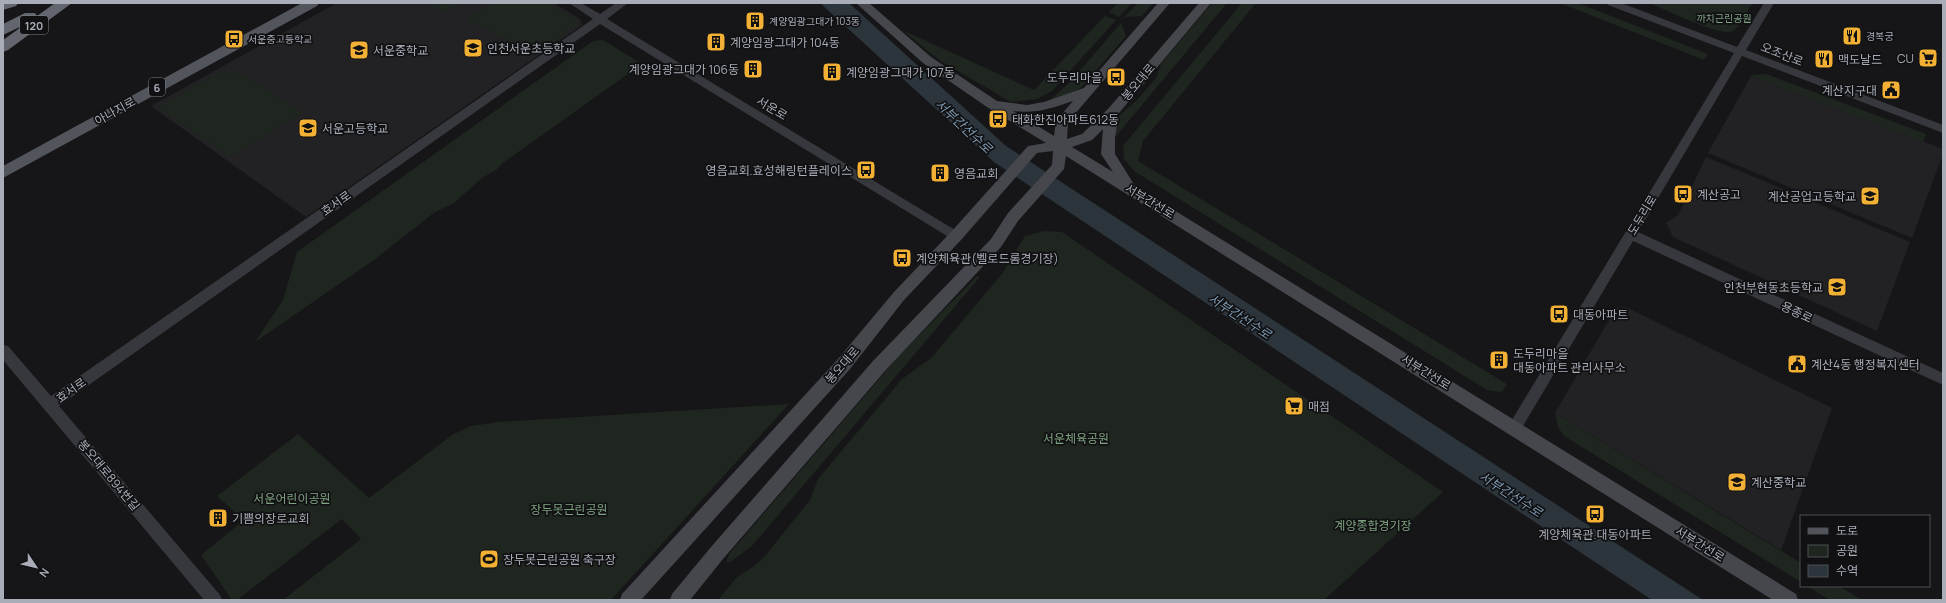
<svg xmlns="http://www.w3.org/2000/svg" width="1946" height="603" viewBox="0 0 1946 603" font-family="Manrope,'Noto Sans KR',sans-serif">
  <style>
    .built { fill: #222225 }
    .green { fill: #1e261f }
    .water { fill: #2c353c }
    .lines { fill: none; stroke-linecap: round; stroke-linejoin: round }
    .tertiary { fill: #37383d; fill-rule: evenodd }
    .secondary { fill: #45474d; fill-rule: evenodd }
    .primary { fill: #53555c; fill-rule: evenodd }
    .motorway { fill: #63666e; fill-rule: evenodd }
    .labels { text-anchor: middle; dominant-baseline: central; stroke-width: 3.5; stroke-linejoin: round; paint-order: stroke }
    .far-park-label { font-size: 10px; fill: #7fa381; stroke: #111113 }
    .far-poi-label { font-size: 10px; fill: #a8adb8; stroke: #111113; text-anchor: start }
    .shield { fill: #111113; stroke: #7b7e86; stroke-width: 1 }
    .shield-label { font-size: 11px; font-weight: bold; fill: #a8adb8 }
    .poi-label { font-size: 12px; fill: #a8adb8; stroke: #111113; text-anchor: start }
    .street-label { font-size: 12px; fill: #a8adb8; stroke: #111113 }
    .park-label { font-size: 12px; fill: #7fa381; stroke: #111113 }
    .water-label { font-size: 13px; font-style: italic; fill: #7f9bb3; stroke: #111113 }
  </style>
  <rect width="100%" height="100%" fill="#161618"/>
  <!-- built -->
  <path class="built" d="M337,3H554L580,19L582,25L306,217L151,106Z
    M1751,76L1943,149V154L1912,238L1708,153Z
    M1706,157L1910,242L1877,331L1673,237L1666,223L1678,215Z
    M1626,307L1832,408L1781,550L1555,413L1616,308Z"/>
  <!-- green -->
  <path class="green" d="M429,3H462L444,12Z
    M492,3H549L577,20L579,24L541,49L536,46L528,52L467,19Z
    M1118,3H1132L1119,17L1109,12Z
    M1138,3H1153L1142,16L1124,17Z
    M1212,3H1227L1112,141V132L1120,115L1136,101L1156,78L1161,64Z
    M1242,3H1256L1143,141L1138,161L1507,384L1502,392L1487,390L1134,171L1124,159L1123,146Z
    M1560,3H1578L1708,54L1704,60Z
    M1649,3H1753C1747,11 1741,26 1733,31C1722,38 1664,9 1649,3Z
    M1105,16L1116,20L1052,91L1037,99L1011,102L939,60L902,30L1034,90Z
    M1121,23L1126,36L1082,87L1068,96L1048,102L1069,83Z
    M603,40L642,64L504,162L496,170L482,178L454,203L435,212L374,260L255,342L283,300L297,252L593,41Z
    M223,71L228,74L239,72L303,113L230,157L158,107Z
    M1766,74L1926,134L1923,142L1751,76L1752,75Z
    M1044,231L1062,232L1443,492L1324,600H718L737,577L753,567L765,556L810,500L818,479L902,379L931,358L1002,274L1025,236Z
    M977,276L980,277L752,546L730,562H726L729,554L899,356Z
    M789,404L611,600H283L361,539L342,519L237,600H232L201,555L244,520L217,496L298,434L369,498L452,435L471,426L499,422Z
    M1555,413L1801,563V582L1564,436L1558,427Z
    M1807,586H1839L1862,600H1830Z"/>
  <!-- water -->
  <path class="water" d="M820,3H849L1006,146L1703,600H1652L994,162Z"/>
  <g class="lines">
    <!-- tertiary -->
    <path class="tertiary" d="M569,3H581L600,14L616,3H628L607,19L960,233L962,236L960,239H952L600,24L59,406L220,595L222,600H204L3,360V345L8,346L51,396L593,19Z
      M1607,3H1621L1737,47L1764,3H1774L1746,50L1943,125V133L1742,56L1638,232L1943,373V385L1633,241L1520,431L1515,433L1510,431L1508,427L1510,423L1734,53L1608,5Z"/>
    <!-- secondary -->
    <path class="secondary" d="M856,3H869L931,57L997,101L1027,105L1044,102L1084,88L1158,3H1170L1068,122L1067,139L1082,134L1108,109L1199,3H1211L1119,113L1115,137V154L1135,186L1796,594L1798,600H1773L1066,156L1064,169L1018,221L1001,247L885,371L723,559L690,600H670L672,594L711,547L873,361L991,239L1008,213L1052,165L1053,151L1037,153L961,240L904,300L850,369L641,600H620L622,594L838,359L894,292L951,232L1028,146L1046,143L987,107L923,63ZM1073,101L1056,121L1054,136L1013,111C1035,114 1053,108 1073,101ZM1103,129L1101,154L1113,172L1072,147L1092,140Z"/>
    <!-- primary -->
    <path class="primary" d="M302,3H319L317,6L3,178V166Z"/>
    <!-- motorway -->
    <path class="motorway" d="M3,3H18L16,6L3,10Z
      M55,3H72L8,50L3,52V40L24,25L3,35V24L25,13H35L37,16Z"/>
  </g>
  <!-- icons -->
  <defs>
    <g id="building-square" transform="scale(1)"><rect x="-9" y="-9" width="18" height="18" rx="4" fill="#f2b134" stroke="#111113"/><path d="M-4-6H4V6H1V3H-1V6H-4ZM-2.5-4.3h1.7v1.8h-1.7ZM.8-4.3h1.7v1.8H.8ZM-2.5-1h1.7V.8h-1.7ZM.8-1h1.7V.8H.8Z" fill="#111"/></g>
    <g id="restaurant-square" transform="scale(1)"><rect x="-9" y="-9" width="18" height="18" rx="4" fill="#f2b134" stroke="#111113"/><path d="M-5-6h1v4h1v-4h1v4h1v-4h1v5L-1.5 .5V6h-2V.5L-5-1ZM5-6V6H3V1.5H1.5Q1.5-4 5-6Z" fill="#111"/></g>
    <g id="bus-square" transform="scale(1)"><rect x="-9" y="-9" width="18" height="18" rx="4" fill="#f2b134" stroke="#111113"/><path d="M-5-6H5V4H4V6H2V4H-2V6H-4V4H-5ZM-3.5-4V0h7V-4ZM-3.5 1.2v1.5H-2V1.2ZM2 1.2v1.5H3.5V1.2Z" fill="#111"/></g>
    <g id="school-square" transform="scale(1)"><rect x="-9" y="-9" width="18" height="18" rx="4" fill="#f2b134" stroke="#111113"/><path d="M0-5L7-2L0 1L-7-2ZM-4 1L0 2.5L4 1V4Q0 6-4 4Z" fill="#111"/></g>
    <g id="supermarket-square" transform="scale(1)"><rect x="-9" y="-9" width="18" height="18" rx="4" fill="#f2b134" stroke="#111113"/><path d="M-6-5.5h2.5l.6 2H6L4.5 2H-2.5L-4.4-4H-6ZM-1.5 3.2a1.3 1.3 0 1 0 .1 0ZM3 3.2a1.3 1.3 0 1 0 .1 0Z" fill="#111"/></g>
    <g id="civic-square" transform="scale(1)"><rect x="-9" y="-9" width="18" height="18" rx="4" fill="#f2b134" stroke="#111113"/><path d="M-.6-6.5H3V-4.5H.6V-3L4-1V1h2V6H-6V1h2V-1L-.6-3ZM-1.2 2.5V6h2.4V2.5Z" fill="#111"/></g>
    <g id="stadium-square" transform="scale(1)"><rect x="-9" y="-9" width="18" height="18" rx="4" fill="#f2b134" stroke="#111113"/><path d="M0-5a6.5 5 0 1 0 0 10a6.5 5 0 1 0 0-10ZM-3.5-1.8h7v3.6h-7Z" fill="#111"/></g>
  </defs>
  <g fill-rule="evenodd">
    <use href="#building-square" x="755" y="21"/>
    <use href="#restaurant-square" x="1852" y="36"/>
    <use href="#bus-square" x="234" y="39"/>
    <use href="#building-square" x="716" y="42"/>
    <use href="#school-square" x="473" y="48"/>
    <use href="#school-square" x="359" y="50"/>
    <use href="#supermarket-square" x="1928" y="58"/>
    <use href="#restaurant-square" x="1824" y="59"/>
    <use href="#building-square" x="753" y="69"/>
    <use href="#building-square" x="832" y="72"/>
    <use href="#bus-square" x="1116" y="77"/>
    <use href="#civic-square" x="1891" y="90"/>
    <use href="#bus-square" x="998" y="119"/>
    <use href="#school-square" x="308" y="128"/>
    <use href="#bus-square" x="866" y="170"/>
    <use href="#building-square" x="940" y="173"/>
    <use href="#bus-square" x="1683" y="194"/>
    <use href="#school-square" x="1870" y="196"/>
    <use href="#bus-square" x="902" y="258"/>
    <use href="#school-square" x="1837" y="287"/>
    <use href="#bus-square" x="1559" y="314"/>
    <use href="#building-square" x="1499" y="360"/>
    <use href="#civic-square" x="1797" y="364"/>
    <use href="#supermarket-square" x="1294" y="406"/>
    <use href="#school-square" x="1737" y="482"/>
    <use href="#bus-square" x="1595" y="514"/>
    <use href="#building-square" x="218" y="518"/>
    <use href="#stadium-square" x="489" y="559"/>
  </g>
  <g class="labels">
    <!-- far-park labels -->
    <g class="far-park-label">
      <text x="1724" y="18">까치근린공원</text>
    </g>
    <!-- far-poi labels -->
    <g class="far-poi-label">
      <text x="769" y="21">계양임광그대가 103동</text>
      <text x="1866" y="36">경복궁</text>
      <text x="248" y="39">서운중고등학교</text>
    </g>
    <!-- shield labels -->
    <g class="shield">
      <rect x="20" y="16" width="28" height="18" rx="3"/>
      <rect x="149" y="78" width="16" height="18" rx="3"/>
    </g>
    <g class="shield-label">
      <text x="34" y="25">120</text>
      <text x="157" y="87">6</text>
    </g>
    <!-- poi labels -->
    <g class="poi-label">
      <text x="730" y="42">계양임광그대가 104동</text>
      <text x="487" y="48">인천서운초등학교</text>
      <text x="373" y="50">서운중학교</text>
      <text x="1914" y="58" text-anchor="end">CU</text>
      <text x="1838" y="59">맥도날드</text>
      <text x="739" y="69" text-anchor="end">계양임광그대가 106동</text>
      <text x="846" y="72">계양임광그대가 107동</text>
      <text x="1102" y="77" text-anchor="end">도두리마을</text>
      <text x="1877" y="90" text-anchor="end">계산지구대</text>
      <text x="1012" y="119">태화한진아파트612동</text>
      <text x="322" y="128">서운고등학교</text>
      <text x="852" y="170" text-anchor="end">영음교회.효성해링턴플레이스</text>
      <text x="954" y="173">영음교회</text>
      <text x="1697" y="194">계산공고</text>
      <text x="1856" y="196" text-anchor="end">계산공업고등학교</text>
      <text x="916" y="258">계양체육관(벨로드롬경기장)</text>
      <text x="1823" y="287" text-anchor="end">인천부현동초등학교</text>
      <text x="1573" y="314">대동아파트</text>
      <text x="1513" y="353">도두리마을<tspan x="1513" dy="14">대동아파트 관리사무소</tspan></text>
      <text x="1811" y="364">계산4동 행정복지센터</text>
      <text x="1308" y="406">매점</text>
      <text x="1751" y="482">계산중학교</text>
      <text x="232" y="518">기쁨의장로교회</text>
      <text x="1595" y="534" text-anchor="middle">계양체육관.대동아파트</text>
      <text x="503" y="559">장두못근린공원 축구장</text>
    </g>
    <!-- street labels -->
    <g class="street-label">
      <text transform="translate(1782 54) rotate(21)">오조산로</text>
      <text transform="translate(1138 82) rotate(-50)">봉오대로</text>
      <text transform="translate(772 108) rotate(31)">서운로</text>
      <text transform="translate(115 111) rotate(-29)">아나지로</text>
      <text transform="translate(1150 201) rotate(31)">서부간선로</text>
      <text transform="translate(336 203) rotate(-35)">효서로</text>
      <text transform="translate(1642 215) rotate(-59)">도두리로</text>
      <text transform="translate(1797 312) rotate(25)">용종로</text>
      <text transform="translate(842 365) rotate(-49)">봉오대로</text>
      <text transform="translate(1426 372) rotate(32)">서부간선로</text>
      <text transform="translate(71 390) rotate(-35)">효서로</text>
      <text transform="translate(109 475) rotate(50)">봉오대로894번길</text>
      <text transform="translate(1700 544) rotate(32)">서부간선로</text>
    </g>
    <!-- park labels -->
    <g class="park-label">
      <text x="1076" y="438">서운체육공원</text>
      <text x="292" y="498">서운어린이공원</text>
      <text x="569" y="509">장두못근린공원</text>
      <text x="1373" y="525">계양종합경기장</text>
    </g>
    <!-- water labels -->
    <g class="water-label">
      <text transform="translate(964 126) rotate(43)">서부간선수로</text>
      <text transform="translate(1240 316) rotate(33)">서부간선수로</text>
      <text transform="translate(1511 494) rotate(33)">서부간선수로</text>
    </g>
  </g>
  <!-- border -->
  <rect width="1946" height="603" fill="none" stroke="#a8adb8" stroke-width="8"/>
  <!-- legend -->
  <rect x="1800" y="515" width="130" height="72" fill="#111113" stroke="#4d4f55"/>
  <rect x="1808" y="528" width="20" height="6" fill="#53555c" stroke="#4d4f55"/>
  <text x="1836" y="535" font-size="12" fill="#a8adb8">도로</text>
  <rect x="1808" y="545" width="20" height="12" fill="#1e261f" stroke="#4d4f55"/>
  <text x="1836" y="555" font-size="12" fill="#a8adb8">공원</text>
  <rect x="1808" y="565" width="20" height="12" fill="#2c353c" stroke="#4d4f55"/>
  <text x="1836" y="575" font-size="12" fill="#a8adb8">수역</text>
  <!-- north arrow -->
  <g transform="translate(36 567) rotate(125)" stroke="#111113" stroke-width="3" paint-order="stroke">
  <path d="M0-3L7 15L0 10L-7 15Z" fill="#a8adb8"/>
  <text y="-6" font-size="11" font-weight="bold" text-anchor="middle" fill="#a8adb8">N</text>
  </g>
</svg>
